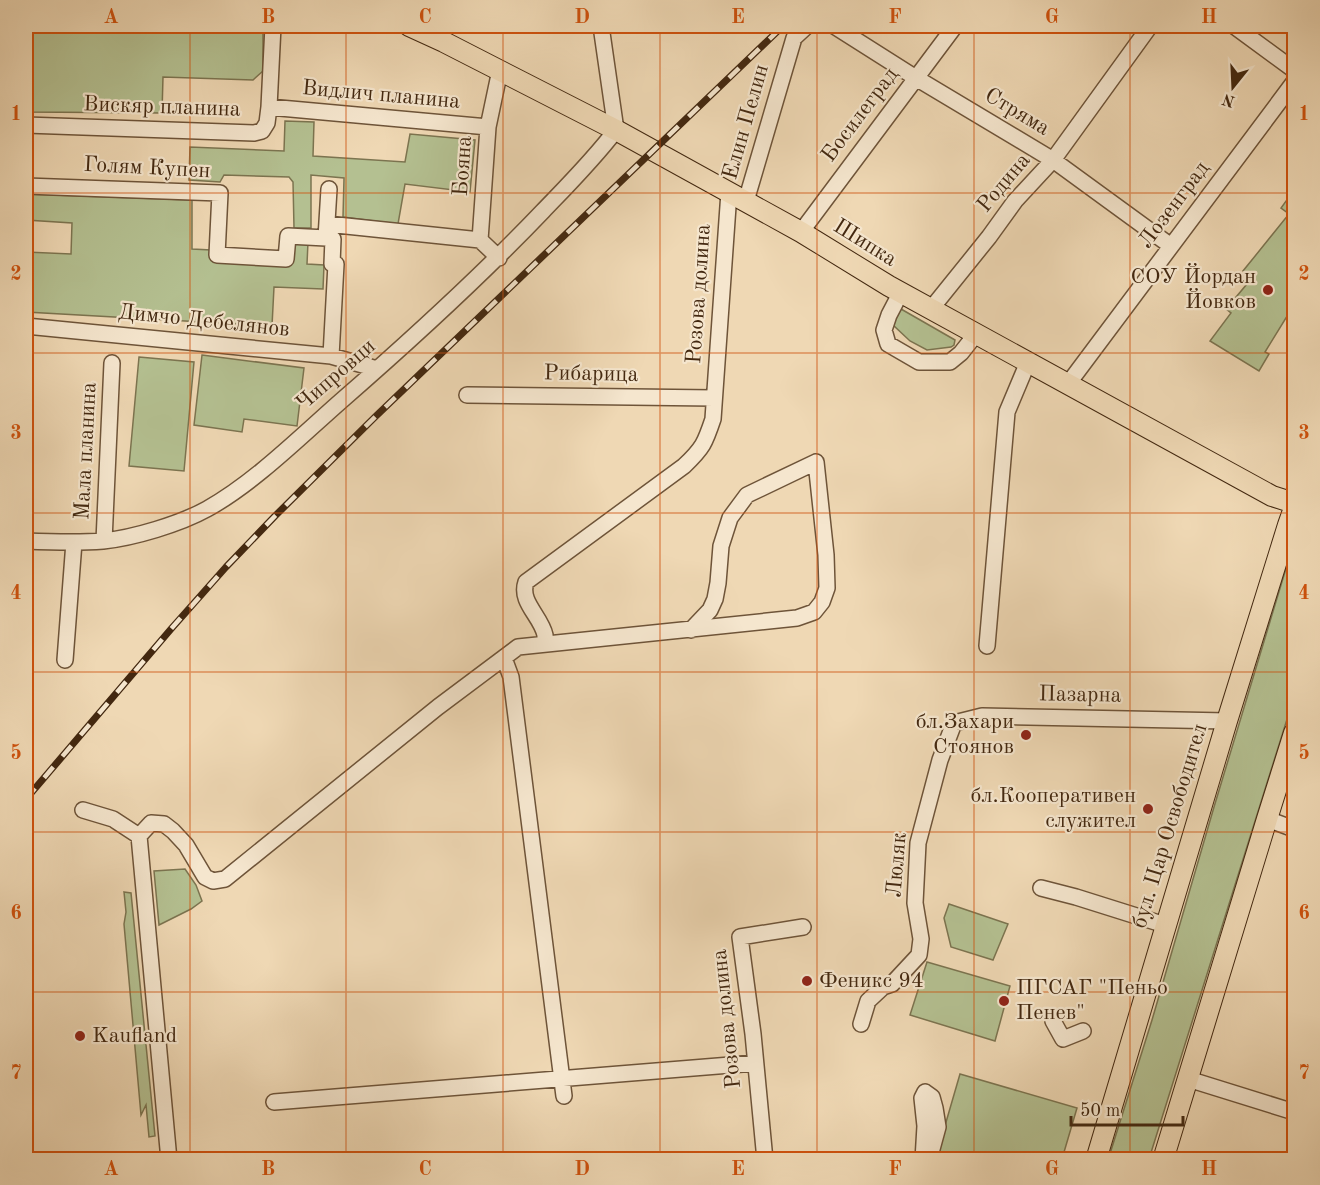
<svg xmlns="http://www.w3.org/2000/svg" width="1320" height="1185" viewBox="0 0 1320 1185" font-family="'Old Standard TT',serif">
  <style>
    .green { fill: #b4c091; stroke: #7c7450; stroke-width: 1.5 }
    .lines { fill: none; stroke-linecap: round; stroke-linejoin: round }
    .minor-casing { stroke: #6e5439; stroke-width: 18 }
    .major-casing { stroke: #432810; stroke-width: 22 }
    .minor { stroke: #f5e6ce; stroke-width: 15 }
    .major { stroke: #efd8b4; stroke-width: 20 }
    .rail-casing { stroke: #432810; stroke-width: 7 }
    .rail { stroke: #f5e6ce; stroke-width: 4.5; stroke-dasharray: 14; stroke-linecap: butt }
    .grid { fill: none; stroke: #cf520d; stroke-width: 1.5; stroke-opacity: 0.55 }
    .poi-dot { fill: #8f2418; stroke: #f5e6ce; stroke-width: 2 }
    .labels { text-anchor: middle; dominant-baseline: central; stroke-width: 4.5; stroke-linejoin: round; paint-order: stroke }
    .street-label { font-size: 22px; fill: #432810; stroke: #f5e6ce }
    .poi-label { font-size: 22px; fill: #432810; stroke: #f5e6ce; text-anchor: end }
    .neatline { fill: none; stroke: #cf520d; stroke-width: 2 }
    .grid-label { font-size: 20px; text-anchor: middle; font-weight: bold; fill: #cf520d }
  </style>
  <rect width="100%" height="100%" fill="#efd8b4"/>
  <filter id="stains"><feTurbulence type="fractalNoise" baseFrequency=".00333" numOctaves="4"/><feColorMatrix values="0 0 0 0 .2 0 0 0 0 .09 0 0 0 0 .02 0 0 0 .5 -.17"/></filter>
  <radialGradient id="worn" r=".72"><stop offset=".6" stop-color="#630" stop-opacity="0"/><stop offset="1" stop-color="#630" stop-opacity=".3"/></radialGradient>
  <!-- green -->
  <path class="green" d="M26,26H263V71L253,80L163,77L162,113L26,112Z
    M285,121L314,122L313,156L405,162L410,134L475,140L470,192L405,184L398,224L343,217L344,178L311,175V228H294L293,182L289,177L224,175L220,182L189,180L190,147L284,151Z
    M1294,190V315L1289,313L1265,352L1269,354L1259,371L1210,341L1231,313L1226,309L1252,278L1243,271L1289,214L1281,208Z
    M26,194L192,200V249L291,254L292,241L308,242L307,264L324,265L323,289L274,287L272,326L26,312V252L71,254L72,223L26,220Z
    M901,309L955,340L954,345L951,347L927,350L910,341L892,324Z
    M202,355L304,368L297,426L244,419L242,432L194,425Z
    M139,357L194,362L184,471L129,466Z
    M1294,542V697L1149,1159L1108,1160L1152,1020L1214,807Z
    M185,869L196,885L202,901L191,909L159,925L154,871Z
    M124,892L131,893L155,1136L149,1137L146,1105L141,1115L124,924L126,912Z
    M949,904L1008,924L993,960L951,947L944,918Z
    M927,962L1010,986L995,1041L910,1015Z
    M960,1074L1077,1108L1062,1159L935,1160Z"/>
  <g class="lines">
    <!-- minor casing -->
    <g class="minor-casing">
      <path id="minor" d="M834,26L916,78L1053,160L1171,246
        M1234,26L1294,70
        M269,107L488,127
        M26,125L254,133L262,131L267,123L269,107L273,26
        M26,186L220,193L217,255L286,259L288,236L326,238
        M329,189L326,238L333,239L332,264H336L331,356
        M746,201L794,38L807,26
        M327,224L480,240
        M801,232L955,26
        M499,258L480,240L488,127L500,70
        M901,292L889,315L884,330L888,344L919,362H950L961,353L976,334
        M931,309L989,237L1015,201L1053,160L1150,26
        M26,326L331,356L377,369
        M1068,384L1294,82
        M467,395L714,398
        M26,541C51,542 77,543 103,541C133,538 180,524 207,509C254,483 300,437 341,401C411,340 479,278 543,211C568,185 594,159 616,130L601,26
        M104,541L112,363
        M545,644C545,641 545,638 545,635C541,616 519,602 526,582L684,466C703,448 705,443 713,419L729,192
        M987,646L1007,412L1028,362
        M504,658L511,677L564,1096
        M65,660L74,542
        M83,810L113,819L139,836L169,1160
        M1267,819L1294,829
        M139,836L151,823L164,824L173,831L186,845L205,877L213,881L225,879L438,707L518,647L797,618L814,612L822,602L827,588L826,555L816,462L747,495L730,518L721,546L718,583L715,599L710,610L691,630
        M1041,888L1076,897L1165,925
        M1053,1021L1063,1039L1083,1031
        M861,1024L868,1001L883,987L892,984L919,955L921,939L915,903L918,843L940,760L954,723L982,716L1227,721
        M1188,1079L1294,1112
        M274,1102L755,1063
        M765,1160L753,1034L740,937L803,927
        M923,1160L925,1126L922,1098L925,1092L932,1097L935,1108L938,1127L929,1160"/>
    </g>
    <!-- major casing -->
    <g class="major-casing">
      <path id="major" d="M409,26L444,42L616,130L801,232L889,286L1272,496L1294,503
        M1096,1160L1227,721L1288,525L1294,508
        M1163,1160L1267,819L1294,733"/>
    </g>
    <!-- minor -->
    <use href="#minor" class="minor"/>
    <!-- major -->
    <use href="#major" class="major"/>
    <!-- rail casing -->
    <g class="rail-casing">
      <path id="rail" d="M26,799L171,629L226,567L275,516L376,416L783,26"/>
    </g>
    <!-- rail -->
    <use href="#rail" class="rail"/>
  </g>
  <!-- grid -->
  <path class="grid" d="M190,26V1160M346,26V1160M503,26V1160M660,26V1160M817,26V1160M974,26V1160M1130,26V1160M26,193H1294M26,353H1294M26,513H1294M26,672H1294M26,832H1294M26,992H1294"/>
  <!-- markers -->
  <g class="poi-dot">
    <circle cx="1268" cy="290" r="6"/>
    <circle cx="1026" cy="735" r="6"/>
    <circle cx="1148" cy="809" r="6"/>
    <circle cx="807" cy="981" r="6"/>
    <circle cx="1004" cy="1001" r="6"/>
    <circle cx="80" cy="1036" r="6"/>
  </g>
  <g class="labels">
    <!-- street labels -->
    <g class="street-label">
      <text transform="translate(381 95) rotate(5)">Видлич планина</text>
      <text transform="translate(162 107) rotate(2)">Вискяр планина</text>
      <text transform="translate(1017 112) rotate(31)">Стряма</text>
      <text transform="translate(860 115) rotate(-53)">Босилеград</text>
      <text transform="translate(746 122) rotate(-74)">Елин Пелин</text>
      <text transform="translate(463 166) rotate(-86)">Бояна</text>
      <text transform="translate(147 168) rotate(3)">Голям Купен</text>
      <text transform="translate(1004 183) rotate(-50)">Родина</text>
      <text transform="translate(1174 205) rotate(-53)">Лозенград</text>
      <text transform="translate(865 243) rotate(32)">Шипка</text>
      <text transform="translate(699 294) rotate(-86)">Розова долина</text>
      <text transform="translate(204 321) rotate(6)">Димчо Дебелянов</text>
      <text transform="translate(591 374) rotate(1)">Рибарица</text>
      <text transform="translate(336 375) rotate(-41)">Чипровци</text>
      <text transform="translate(86 451) rotate(-87)">Мала планина</text>
      <text transform="translate(1080 695) rotate(1)">Пазарна</text>
      <text transform="translate(1170 826) rotate(-73)">бул. Цар Освободител</text>
      <text transform="translate(897 865) rotate(-85)">Люляк</text>
      <text transform="translate(727 1019) rotate(-96)">Розова долина</text>
    </g>
    <!-- poi labels -->
    <g class="poi-label">
      <text x="1256" y="277">СОУ Йордан<tspan x="1256" dy="25">Йовков</tspan></text>
      <text x="1014" y="722">бл.Захари<tspan x="1014" dy="25">Стоянов</tspan></text>
      <text x="1136" y="796">бл.Кооперативен<tspan x="1136" dy="25">служител</tspan></text>
      <text x="819" y="981" text-anchor="start">Феникс 94</text>
      <text x="1016" y="988" text-anchor="start">ПГСАГ "Пеньо<tspan x="1016" dy="25">Пенев"</tspan></text>
      <text x="92" y="1036" text-anchor="start">Kaufland</text>
    </g>
  </g>
  <!-- margin -->
  <rect width="1320" height="1185" fill="none" stroke="#efd8b4" stroke-width="66"/>
  <!-- north arrow -->
  <g transform="translate(1233 87) rotate(198)" stroke="#f5e6ce" stroke-width="4.5" paint-order="stroke">
  <path d="M0-4.5L10 22L0 15L-10 22Z" fill="#432810"/>
  <text y="-9" font-size="16" font-weight="bold" text-anchor="middle" fill="#432810">N</text>
  </g>
  <!-- scale -->
  <path d="M1071 1116v9h112v-9" fill="none" stroke="#432810" stroke-width="3"/>
  <text x="1080" y="1116" font-size="18" fill="#432810" stroke="#f5e6ce" stroke-width="4.5" paint-order="stroke">50 m</text>
  <rect x="33" y="33" width="1254" height="1119" class="neatline"/>
  <g class="grid-label">
    <text x="111" y="23">A</text>
    <text x="268" y="23">B</text>
    <text x="425" y="23">C</text>
    <text x="582" y="23">D</text>
    <text x="738" y="23">E</text>
    <text x="895" y="23">F</text>
    <text x="1052" y="23">G</text>
    <text x="1209" y="23">H</text>
    <text x="16" y="120">1</text>
    <text x="1304" y="120">1</text>
    <text x="16" y="280">2</text>
    <text x="1304" y="280">2</text>
    <text x="16" y="439">3</text>
    <text x="1304" y="439">3</text>
    <text x="16" y="599">4</text>
    <text x="1304" y="599">4</text>
    <text x="16" y="759">5</text>
    <text x="1304" y="759">5</text>
    <text x="16" y="919">6</text>
    <text x="1304" y="919">6</text>
    <text x="16" y="1079">7</text>
    <text x="1304" y="1079">7</text>
    <text x="111" y="1175">A</text>
    <text x="268" y="1175">B</text>
    <text x="425" y="1175">C</text>
    <text x="582" y="1175">D</text>
    <text x="738" y="1175">E</text>
    <text x="895" y="1175">F</text>
    <text x="1052" y="1175">G</text>
    <text x="1209" y="1175">H</text>
  </g>
  <rect width="100%" height="100%" filter="url(#stains)"/>
  <rect width="100%" height="100%" fill="url(#worn)"/>
</svg>
